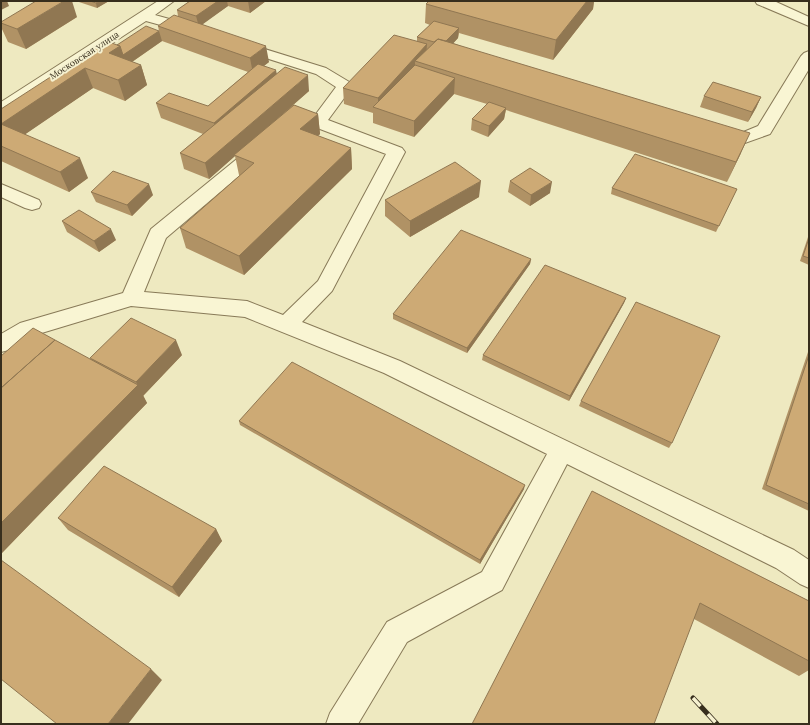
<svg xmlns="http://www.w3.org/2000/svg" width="810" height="725" viewBox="0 0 810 725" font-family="Lora,serif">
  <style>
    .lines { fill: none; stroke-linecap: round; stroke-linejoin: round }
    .minor-casing { stroke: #887a58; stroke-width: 2 }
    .minor { fill: #f9f5d3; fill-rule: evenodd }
    .rail-casing { stroke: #372e1d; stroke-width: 5 }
    .rail { stroke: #f6f1d0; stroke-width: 3.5; stroke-dasharray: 11; stroke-linecap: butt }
    .wall { fill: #b09265 }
    .shaded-wall { fill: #907752 }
    .building { fill: #cdaa75; stroke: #907752 }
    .labels { text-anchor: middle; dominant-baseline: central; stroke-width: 4; stroke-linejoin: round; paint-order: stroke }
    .far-street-label { font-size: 9px; fill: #372e1d; stroke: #f6f1d0 }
  </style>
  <rect width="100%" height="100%" fill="#eee9c0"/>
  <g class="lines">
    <!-- minor casing -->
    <g class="minor-casing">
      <path id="minor" d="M158,1H174L155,15L198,27L200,30L198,33L193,34L146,21L7,112L1,114V102Z
        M755,1H774L809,17V26L757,4Z
        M239,41L326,68L351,83L353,86L328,120L402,148L405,152L332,291L302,322L400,361L794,550L809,560V588L800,584L776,568L567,464L502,590L407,642L358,724H326L330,713L387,622L482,572L547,454L384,373L245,317L131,306L35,335L9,350L1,352V334L20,323L123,293L151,229L254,145L260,144L266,145L269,149L266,153L166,238L144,292L247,301L283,315L318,281L386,154L312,126L310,122L336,87L316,74L234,48L232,45L234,42Z
        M809,51V69L770,134L742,144L715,136L713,132L715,128L721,127L741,133L758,126L801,56L804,53Z
        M1,184L39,200L41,204L39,208L32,210L25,208L1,197Z"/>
    </g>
    <!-- minor -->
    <use href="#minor" class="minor"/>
    <!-- rail casing -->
    <g class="rail-casing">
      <path id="rail" d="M693,698L717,724"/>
    </g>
    <!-- rail -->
    <use href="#rail" class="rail"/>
  </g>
  <!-- wall -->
  <path class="wall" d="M76,1H109L97,8Z
    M190,1H266L250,13L228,6L202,24L269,62L264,66L277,74L309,91L293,105L318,114L320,134L318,136L351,148L352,169L244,275L186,248L180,228L240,175H239L235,156L209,179L184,169L180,153L203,134L161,118L156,103L208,106L248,72L162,41L132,62L141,65L147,85L125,101L93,88L25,134L88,178L69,192L1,161V109L117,45L159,31L158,26L178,16L177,10Z
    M429,1H594L593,9L553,60L459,33L458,38L453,43L741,153L727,182L506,110L504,119L488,137L471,130L472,119L487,104L454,94L414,137L373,123V113L344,104L343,88L417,41V37L430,25L425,23L426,4Z
    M77,17L26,49L8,42L1,27V22Z
    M704,96L761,97L756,108L748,122L700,107Z
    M510,181L550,193L530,206L508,192Z
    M612,188L737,189L716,232L611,194Z
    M91,192L153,195L132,216L96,202Z
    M479,197L410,237L385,216V200Z
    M62,221L116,240L99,252L67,232Z
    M809,234V265L800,261Z
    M531,259L530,264L467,353L393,319V314Z
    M626,298L624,303L569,401L482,360L483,355Z
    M809,349V511L762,489Z
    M182,355L143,396L147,403L1,554V356L91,359Z
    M581,401L672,443L669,448L579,406Z
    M239,421L524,489L480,564L240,425Z
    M592,491L809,601V670L799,676L694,619Z
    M58,518L216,529L222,541L179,597L68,530Z"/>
  <!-- shaded-wall -->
  <path class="shaded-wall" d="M1,1H7L9,6L1,10Z
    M64,1H72L77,17L26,49L17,29Z
    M99,1H109L97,8L96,3Z
    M218,1H227L228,6L199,27L196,16Z
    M248,1H266L250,13Z
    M587,1H594L593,9L553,60L556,40Z
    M459,28L458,38L442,56V45Z
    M159,31L162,41L116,73L109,53L120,46Z
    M427,44L426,59L415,61V73L378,109V98Z
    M266,46L269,62L253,74L250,58Z
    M141,65L147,85L125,101L118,80Z
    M85,68L93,88L11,144L1,124Z
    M276,70L279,85L218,139L214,123Z
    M308,75L309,91L236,155H234L235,156L209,179L205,163Z
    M455,78L454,94L414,137V121Z
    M761,97L756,108L748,122L752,112Z
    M506,108L504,119L488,137L489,126Z
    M318,114L320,134L303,149L300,129Z
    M750,133L741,153L727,182L736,162Z
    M351,148L352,169L244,275L239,256Z
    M80,158L88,178L69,192L60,172Z
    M481,181L479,197L410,237V221Z
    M552,182L550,193L530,206L531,195Z
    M149,184L153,195L132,216L127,205Z
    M111,229L116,240L99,252L94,241Z
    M531,259L530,264L467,353V348Z
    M626,298L624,303L569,401L570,396Z
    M176,340L182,355L143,396L136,382Z
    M138,385L147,403L1,554V523Z
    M525,485L524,489L480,564V560Z
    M216,529L222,541L179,597L172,587Z
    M151,669L162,680L128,724H108Z"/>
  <!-- building -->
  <path class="building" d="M36,1H64L17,29L1,23V22Z
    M90,1H99L96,3Z
    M190,1H218L196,16L177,10Z
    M429,1H587L556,40L426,4Z
    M174,15L266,46L250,58L158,26Z
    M434,21L459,28L446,41L438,39L434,42L417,37Z
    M146,26L159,31L123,55L120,46L117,45Z
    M394,35L427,44L378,98L343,88Z
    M438,39L750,133L736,162L415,61Z
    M106,41L120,46L109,53L141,65L118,80L85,68L1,124V109Z
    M258,64L276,70L214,123L156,103L169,93L208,106Z
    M415,65L455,78L414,121L373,107Z
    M285,67L308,75L205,163L180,153Z
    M713,82L761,97L752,112L704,96Z
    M489,102L506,108L489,126L472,119Z
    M294,105L318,114L300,129L351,148L239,256L180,228L254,163L234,155Z
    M1,124L80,158L60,172L1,146Z
    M635,154L737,189L719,226L612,188Z
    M455,162L481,181L410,221L385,200Z
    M530,168L552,182L531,195L510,181Z
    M113,171L149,184L127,205L91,192Z
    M79,210L111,229L94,241L62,221Z
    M461,230L531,259L467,348L393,314Z
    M809,238V258L803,256Z
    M545,265L626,298L570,396L483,355Z
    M636,302L720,336L672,443L581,401Z
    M131,318L176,340L136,382L90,358Z
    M33,328L55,340L1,388V356Z
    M55,340L138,385L1,523V388Z
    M809,355V504L766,485Z
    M292,362L525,485L480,560L239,421Z
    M104,466L216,529L172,587L58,518Z
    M592,491L809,601V661L700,603L654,724H472Z
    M1,560L151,669L108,724H57L1,679Z"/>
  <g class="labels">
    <!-- far-street labels -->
    <g class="far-street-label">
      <text transform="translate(84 55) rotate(-33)">Московская улица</text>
    </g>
  </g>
  <!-- border -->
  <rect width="810" height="725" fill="none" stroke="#372e1d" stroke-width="4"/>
</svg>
